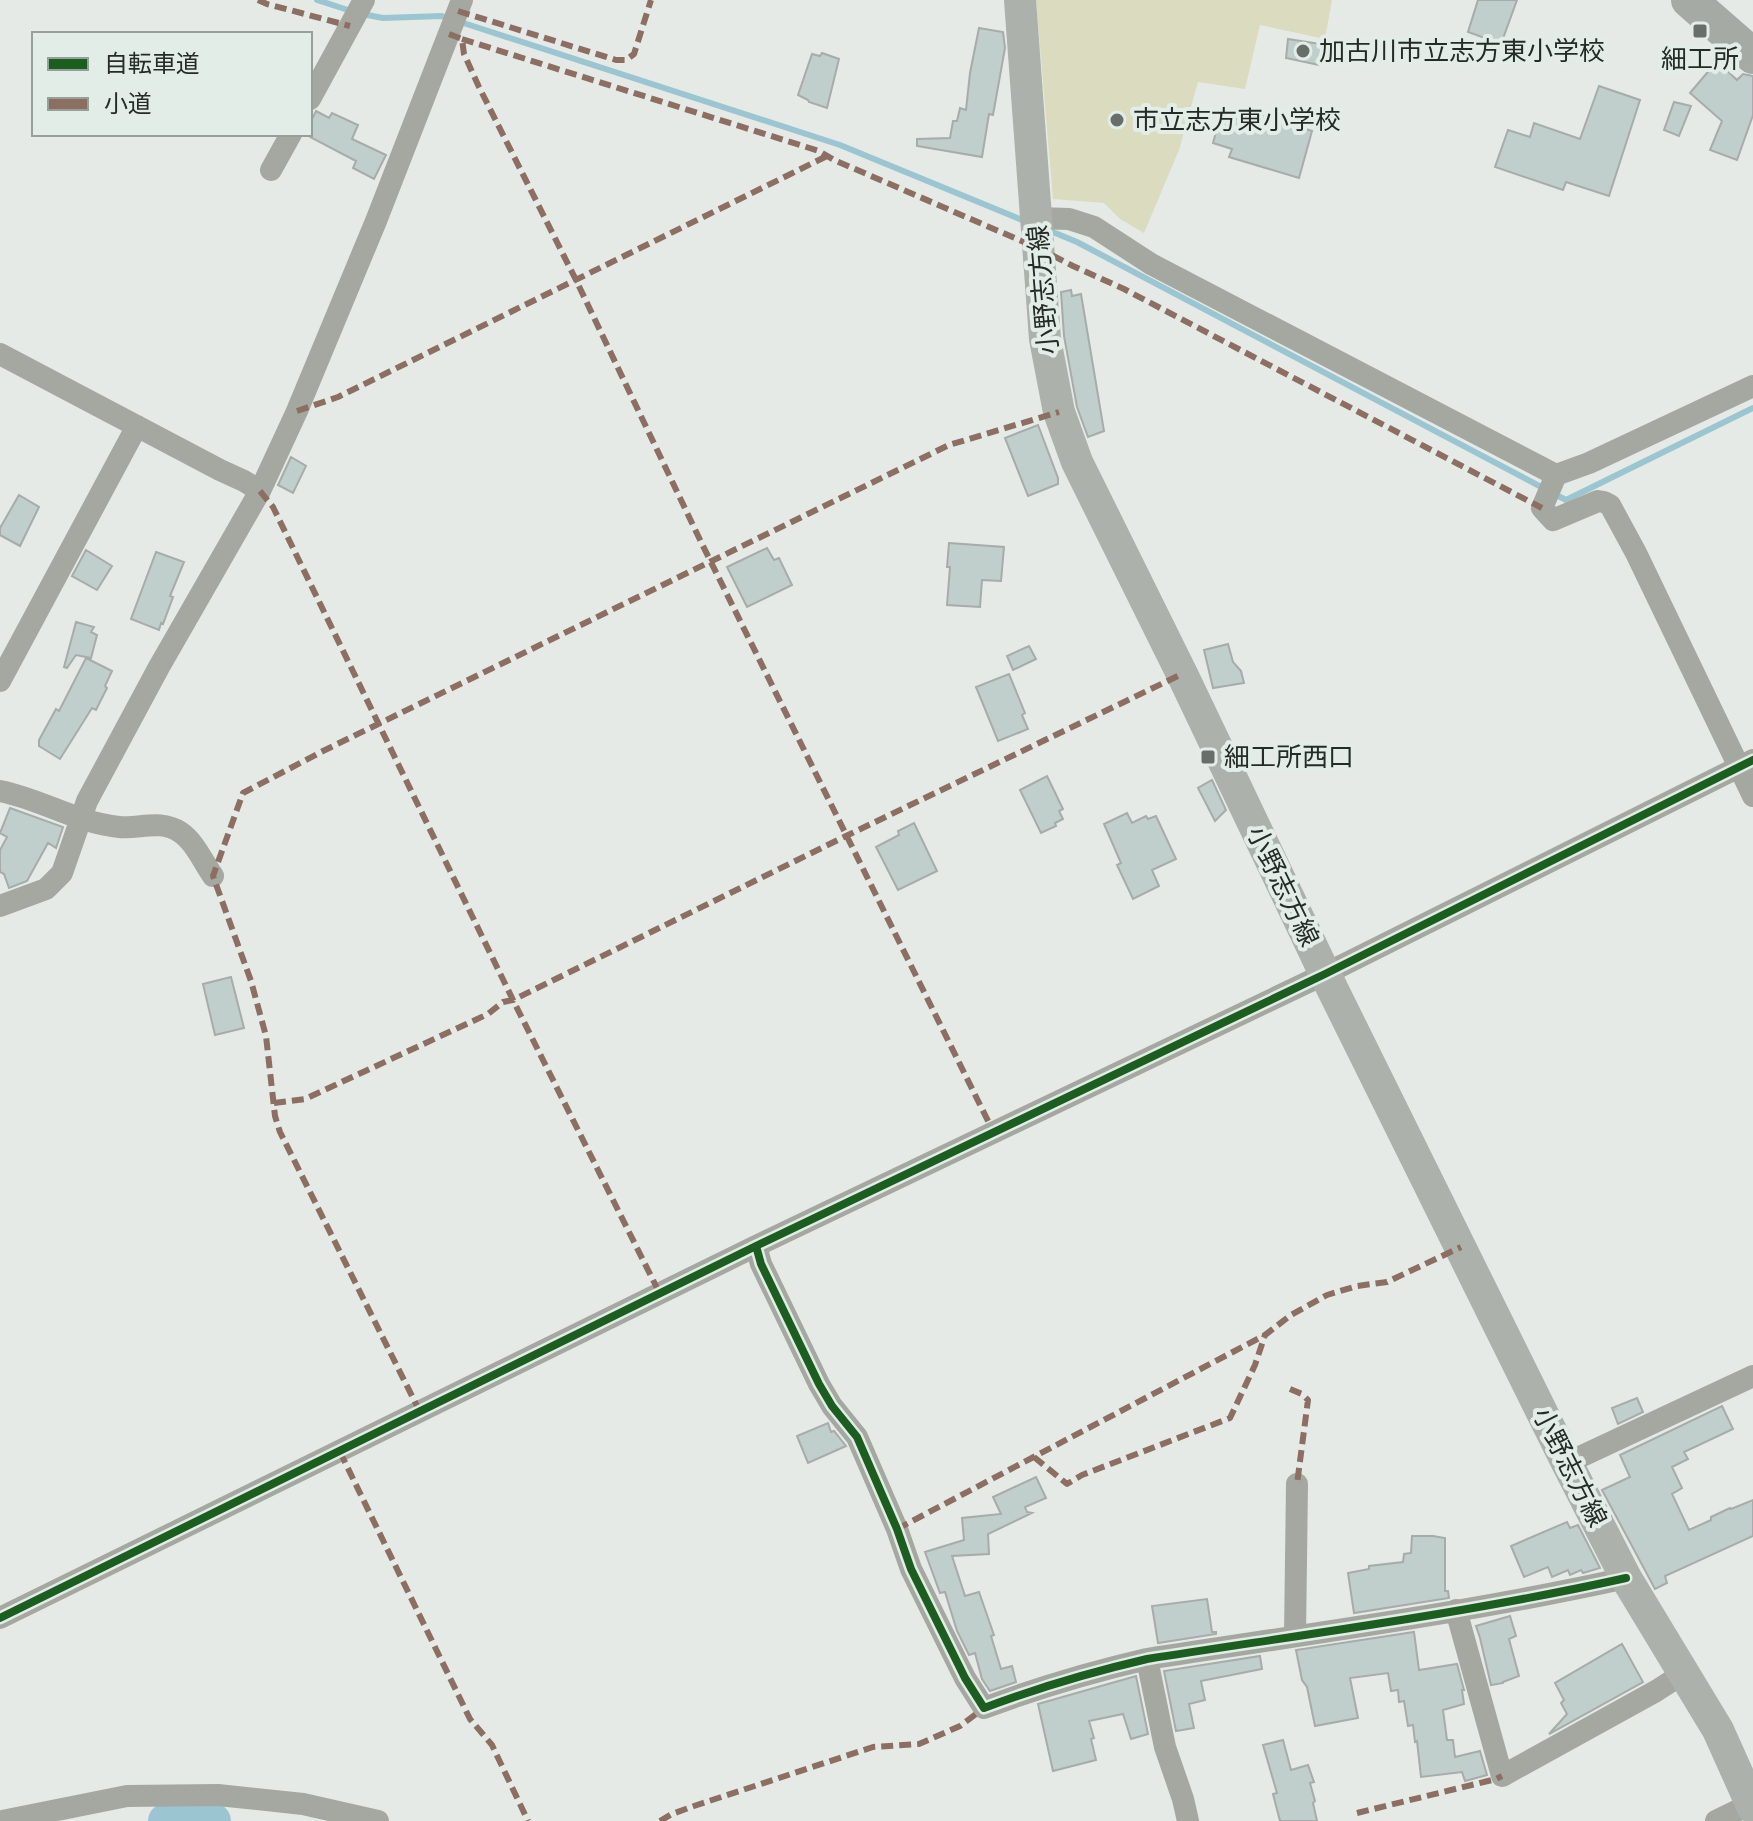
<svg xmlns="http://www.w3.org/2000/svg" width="1753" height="1821" viewBox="0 0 1753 1821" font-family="'Roboto Serif','Noto Sans JP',serif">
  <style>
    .green { fill: #dbdbbf }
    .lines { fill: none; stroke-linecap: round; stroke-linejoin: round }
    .stream { stroke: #9bc6d1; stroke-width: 6 }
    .river { stroke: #9bc6d1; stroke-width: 36 }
    .building { fill: #c0cecc; stroke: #a7acaa; stroke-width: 2 }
    .minor { stroke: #a4a8a1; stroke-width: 22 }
    .secondary { stroke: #acb1ab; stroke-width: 32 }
    .primary { stroke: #a5aaa4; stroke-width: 36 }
    .quiet { stroke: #8d6e63; stroke-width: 6; stroke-dasharray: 12 6; stroke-linecap: butt }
    .cycleway-casing { stroke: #e2ede7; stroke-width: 13 }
    .cycleway { stroke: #1b5e20; stroke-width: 8 }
    .poi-dot { fill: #696e6b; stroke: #e2ede7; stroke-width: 3 }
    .labels { text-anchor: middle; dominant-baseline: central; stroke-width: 8; stroke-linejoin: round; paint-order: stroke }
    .poi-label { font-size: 26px; fill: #262b28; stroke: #e2ede7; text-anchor: start }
    .street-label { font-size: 26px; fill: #262b28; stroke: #e2ede7 }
  </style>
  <rect width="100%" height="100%" fill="#e5eae7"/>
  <!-- green -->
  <path class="green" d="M1036,0H1332L1325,39L1260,25L1245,89L1198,82L1179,150L1144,233L1120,219L1104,203L1053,199Z"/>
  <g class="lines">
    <!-- stream -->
    <path class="stream" d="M317,0L351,11
      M362,14L383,18L442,16L840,145L1027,222
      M1048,230L1077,242L1566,500L1753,408"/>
    <!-- river -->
    <path class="river" d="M166,1821L184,1819L213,1821"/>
  </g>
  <!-- building -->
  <path class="building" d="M1478,0H1517L1501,44L1468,32Z
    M979,28L1003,32L1005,48L993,115L989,114L982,157L917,146V139L950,138L953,121H957L960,108L966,110L970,73Z
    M1288,39L1321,44L1319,65L1286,58Z
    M822,53L839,59L827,108L809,102L808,100L798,95L812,54L820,56Z
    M1722,66L1737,80L1743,74L1753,76V115L1737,160L1710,150L1722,121L1690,93L1712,67L1717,71Z
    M1599,86L1640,100L1609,196L1566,182L1563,190L1495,167L1508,130L1530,137L1534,123L1580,139Z
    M1674,102L1691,106L1679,136L1664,130Z
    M1244,110L1312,131L1299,178L1229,157L1232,149L1213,143L1221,114L1241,120Z
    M316,111L329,118L332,113L358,125L352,139L386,155L374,179L353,168L356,161L310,137V123Z
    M1071,290L1072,296L1081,294L1104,431L1088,437L1077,407L1064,336L1061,292Z
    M1038,425L1058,478V484L1028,496L1005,438Z
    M291,457L306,466L293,493L278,485Z
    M19,495L39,507L20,546L0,535V528Z
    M949,543L1004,547L1001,581L982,580L980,607L947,605L950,567H947Z
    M767,548L774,560L779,558L792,585L747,607L727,567Z
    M86,550L112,566L97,590L72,576Z
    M156,552L184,562L170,596L173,597L163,624L161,623L159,630L131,619Z
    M76,622L94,627L91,632L97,635L91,658L76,655L67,668L64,667Z
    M1228,644L1233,662L1241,671L1244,683L1213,688L1204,650Z
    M1029,646L1036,659L1013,670L1007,656Z
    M86,658L112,671L105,686L107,688L96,710L92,708L60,759L39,746V740L56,709L59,711Z
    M1009,674L1025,713L1022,715L1028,729L998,741L976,687Z
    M1047,776L1063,809L1059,811L1063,819L1055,823L1056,826L1041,833L1020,790Z
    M1212,780L1226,810L1215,821L1198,788Z
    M10,808L63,827L56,848L48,843L27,881L9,888L4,874L0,872V850L7,837L0,833Z
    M1127,813L1132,823L1146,816L1148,819L1156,816L1176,859L1152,870L1159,886L1133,899L1117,865L1121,863L1104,824Z
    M914,823L937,871L898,890L876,847L899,835L898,831Z
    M231,977L244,1028L215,1035L203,984Z
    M1637,1398L1643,1412L1618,1424L1612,1408Z
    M1722,1406L1733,1429L1684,1452L1688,1459L1672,1467L1682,1488L1672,1494L1689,1530L1711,1520V1517L1730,1508L1731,1509L1753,1500V1536L1665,1576L1667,1583L1655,1589L1602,1490L1630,1477L1620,1455Z
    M828,1423L831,1432L834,1431L846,1446L808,1463L797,1436Z
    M1036,1477L1046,1498L1025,1507L1027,1512L1032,1513L988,1534L989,1554L952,1556L965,1596L979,1592L994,1635L991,1636L1001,1669L1012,1666L1016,1682L990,1691L982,1679L975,1653L969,1655L957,1631L945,1592L940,1593L925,1552L964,1540L962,1518L1001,1514L993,1497Z
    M1567,1522L1570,1528L1578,1525L1600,1568L1583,1573L1581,1570L1570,1575L1568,1570L1552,1577L1548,1567L1524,1577L1511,1546Z
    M1412,1536H1433L1445,1538V1591H1448L1449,1598L1354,1613L1348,1573L1369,1569V1566L1403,1562L1404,1554L1411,1553Z
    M1207,1599L1212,1632H1216V1634L1158,1643L1152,1606Z
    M1510,1616L1516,1636L1509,1639L1519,1676L1503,1682V1683L1491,1685L1480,1638L1476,1626Z
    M1414,1632L1419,1670L1457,1664L1464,1690H1462L1464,1704L1443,1710L1447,1740H1453L1455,1757L1480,1751L1487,1775L1465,1781L1462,1772L1421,1777L1417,1741L1415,1742L1413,1725L1408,1726L1404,1701L1399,1702L1398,1690L1391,1691L1388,1673L1350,1678L1358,1718L1315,1726L1307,1687L1302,1680L1296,1650Z
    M1622,1644L1643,1682L1549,1734L1567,1714L1561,1703L1564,1700L1555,1683Z
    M1260,1656L1262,1669L1201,1681L1205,1700L1189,1704L1194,1728L1176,1731L1164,1671Z
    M1136,1676L1148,1734L1131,1739L1123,1714L1089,1721L1094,1738L1091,1739L1096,1760L1053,1771L1038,1704Z
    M1283,1740L1291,1770L1308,1765L1314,1782L1310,1783L1315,1801L1313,1803L1317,1821H1280L1273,1794L1277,1793L1263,1745Z"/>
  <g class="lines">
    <!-- minor -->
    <path class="minor" d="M310,99L364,0
      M271,170L291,134
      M1036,218L1069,219L1094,227L1151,264L1556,475
      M0,354L220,470L244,481L260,491
      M1753,386L1589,463L1556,475L1542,508L1553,520L1598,501L1604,502L1610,505L1636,553L1753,796
      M0,681L137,426
      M0,791C41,799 77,823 119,827C140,829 160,819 180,832C195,842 203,862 213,876
      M0,906L46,889L62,873L87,801L159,667L260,491L297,411L376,221L462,0
      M756,1246L761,1264L819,1384L832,1406L857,1437L897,1529L911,1569L965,1678L984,1708C1037,1688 1091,1672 1147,1659C1307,1634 1468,1613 1626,1578
      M1567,1463L1753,1376
      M1456,1610L1502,1776L1656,1691L1684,1673
      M0,1618L756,1246L1325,974L1753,760
      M1295,1636L1297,1484
      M1147,1659L1165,1747L1183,1799L1188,1821
      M2,1821L127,1796L218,1795L303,1804L378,1821
      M1716,1821L1753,1803"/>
    <!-- secondary -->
    <path class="secondary" d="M1020,0L1045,339L1059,412L1077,462L1182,674L1325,974L1567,1463L1626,1578L1718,1730L1753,1808"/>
    <!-- primary -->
    <path class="primary" d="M1689,0L1753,56"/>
    <!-- quiet -->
    <path class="quiet" d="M258,0L267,4L350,26
      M458,11L616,60H626L634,54L651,0
      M449,34L462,39L464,54L479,87L576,280L702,544L993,1131
      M462,39L819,151L834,160L1038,248L1073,266L1124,289L1542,508
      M297,411L338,397L827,156
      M260,491L273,507L513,1000L660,1294
      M274,1103L305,1099L488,1014L503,1002L513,1000L846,836L1182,674
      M1290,1389L1302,1394L1308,1400L1297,1484
      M420,1412L280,1132L275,1116L266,1036L251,981L213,876L243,793L323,751L949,445L1059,412
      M340,1452L470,1719L492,1745L528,1821
      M1034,1457L1067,1484L1082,1475L1230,1418L1255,1365L1265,1335
      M897,1529L1265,1335L1291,1315L1327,1295L1357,1286L1387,1282L1461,1247
      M1357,1813L1496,1779L1502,1776
      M660,1821L672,1814L694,1806L873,1747L919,1744L960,1726L984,1708"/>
    <!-- cycleway casing -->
    <g class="cycleway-casing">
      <path id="cycleway" d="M756,1246L761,1264L819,1384L832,1406L857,1437L897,1529L911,1569L965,1678L984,1708C1037,1688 1091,1672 1147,1659C1307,1634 1468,1613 1626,1578
        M0,1618L756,1246L1325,974L1753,760"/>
    </g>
    <!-- cycleway -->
    <use href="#cycleway" class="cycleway"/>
  </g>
  <!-- markers -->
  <g class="poi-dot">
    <rect x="1692" y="23" width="16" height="16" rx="4"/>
    <circle cx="1303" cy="51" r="8"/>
    <circle cx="1117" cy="120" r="8"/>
    <rect x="1200" y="749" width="16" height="16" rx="4"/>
  </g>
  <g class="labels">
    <!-- poi labels -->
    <g class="poi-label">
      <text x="1319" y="51">加古川市立志方東小学校</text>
      <text x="1700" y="59" text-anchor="middle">細工所</text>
      <text x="1133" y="120">市立志方東小学校</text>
      <text x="1224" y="757">細工所西口</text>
    </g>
    <!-- street labels -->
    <g class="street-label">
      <text transform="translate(1043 290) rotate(-95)">小野志方線</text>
      <text transform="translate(1283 886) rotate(64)">小野志方線</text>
      <text transform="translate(1570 1467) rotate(63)">小野志方線</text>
    </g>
  </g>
  <!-- legend -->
  <rect x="32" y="32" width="280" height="104" fill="#e2ede7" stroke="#979f9b" stroke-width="2"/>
  <rect x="48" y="58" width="40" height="12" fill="#1b5e20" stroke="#979f9b" stroke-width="2"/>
  <text x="104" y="72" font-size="24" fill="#262b28">自転車道</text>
  <rect x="48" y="98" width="40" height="12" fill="#8d6e63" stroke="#979f9b" stroke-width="2"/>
  <text x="104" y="112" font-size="24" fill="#262b28">小道</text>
</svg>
